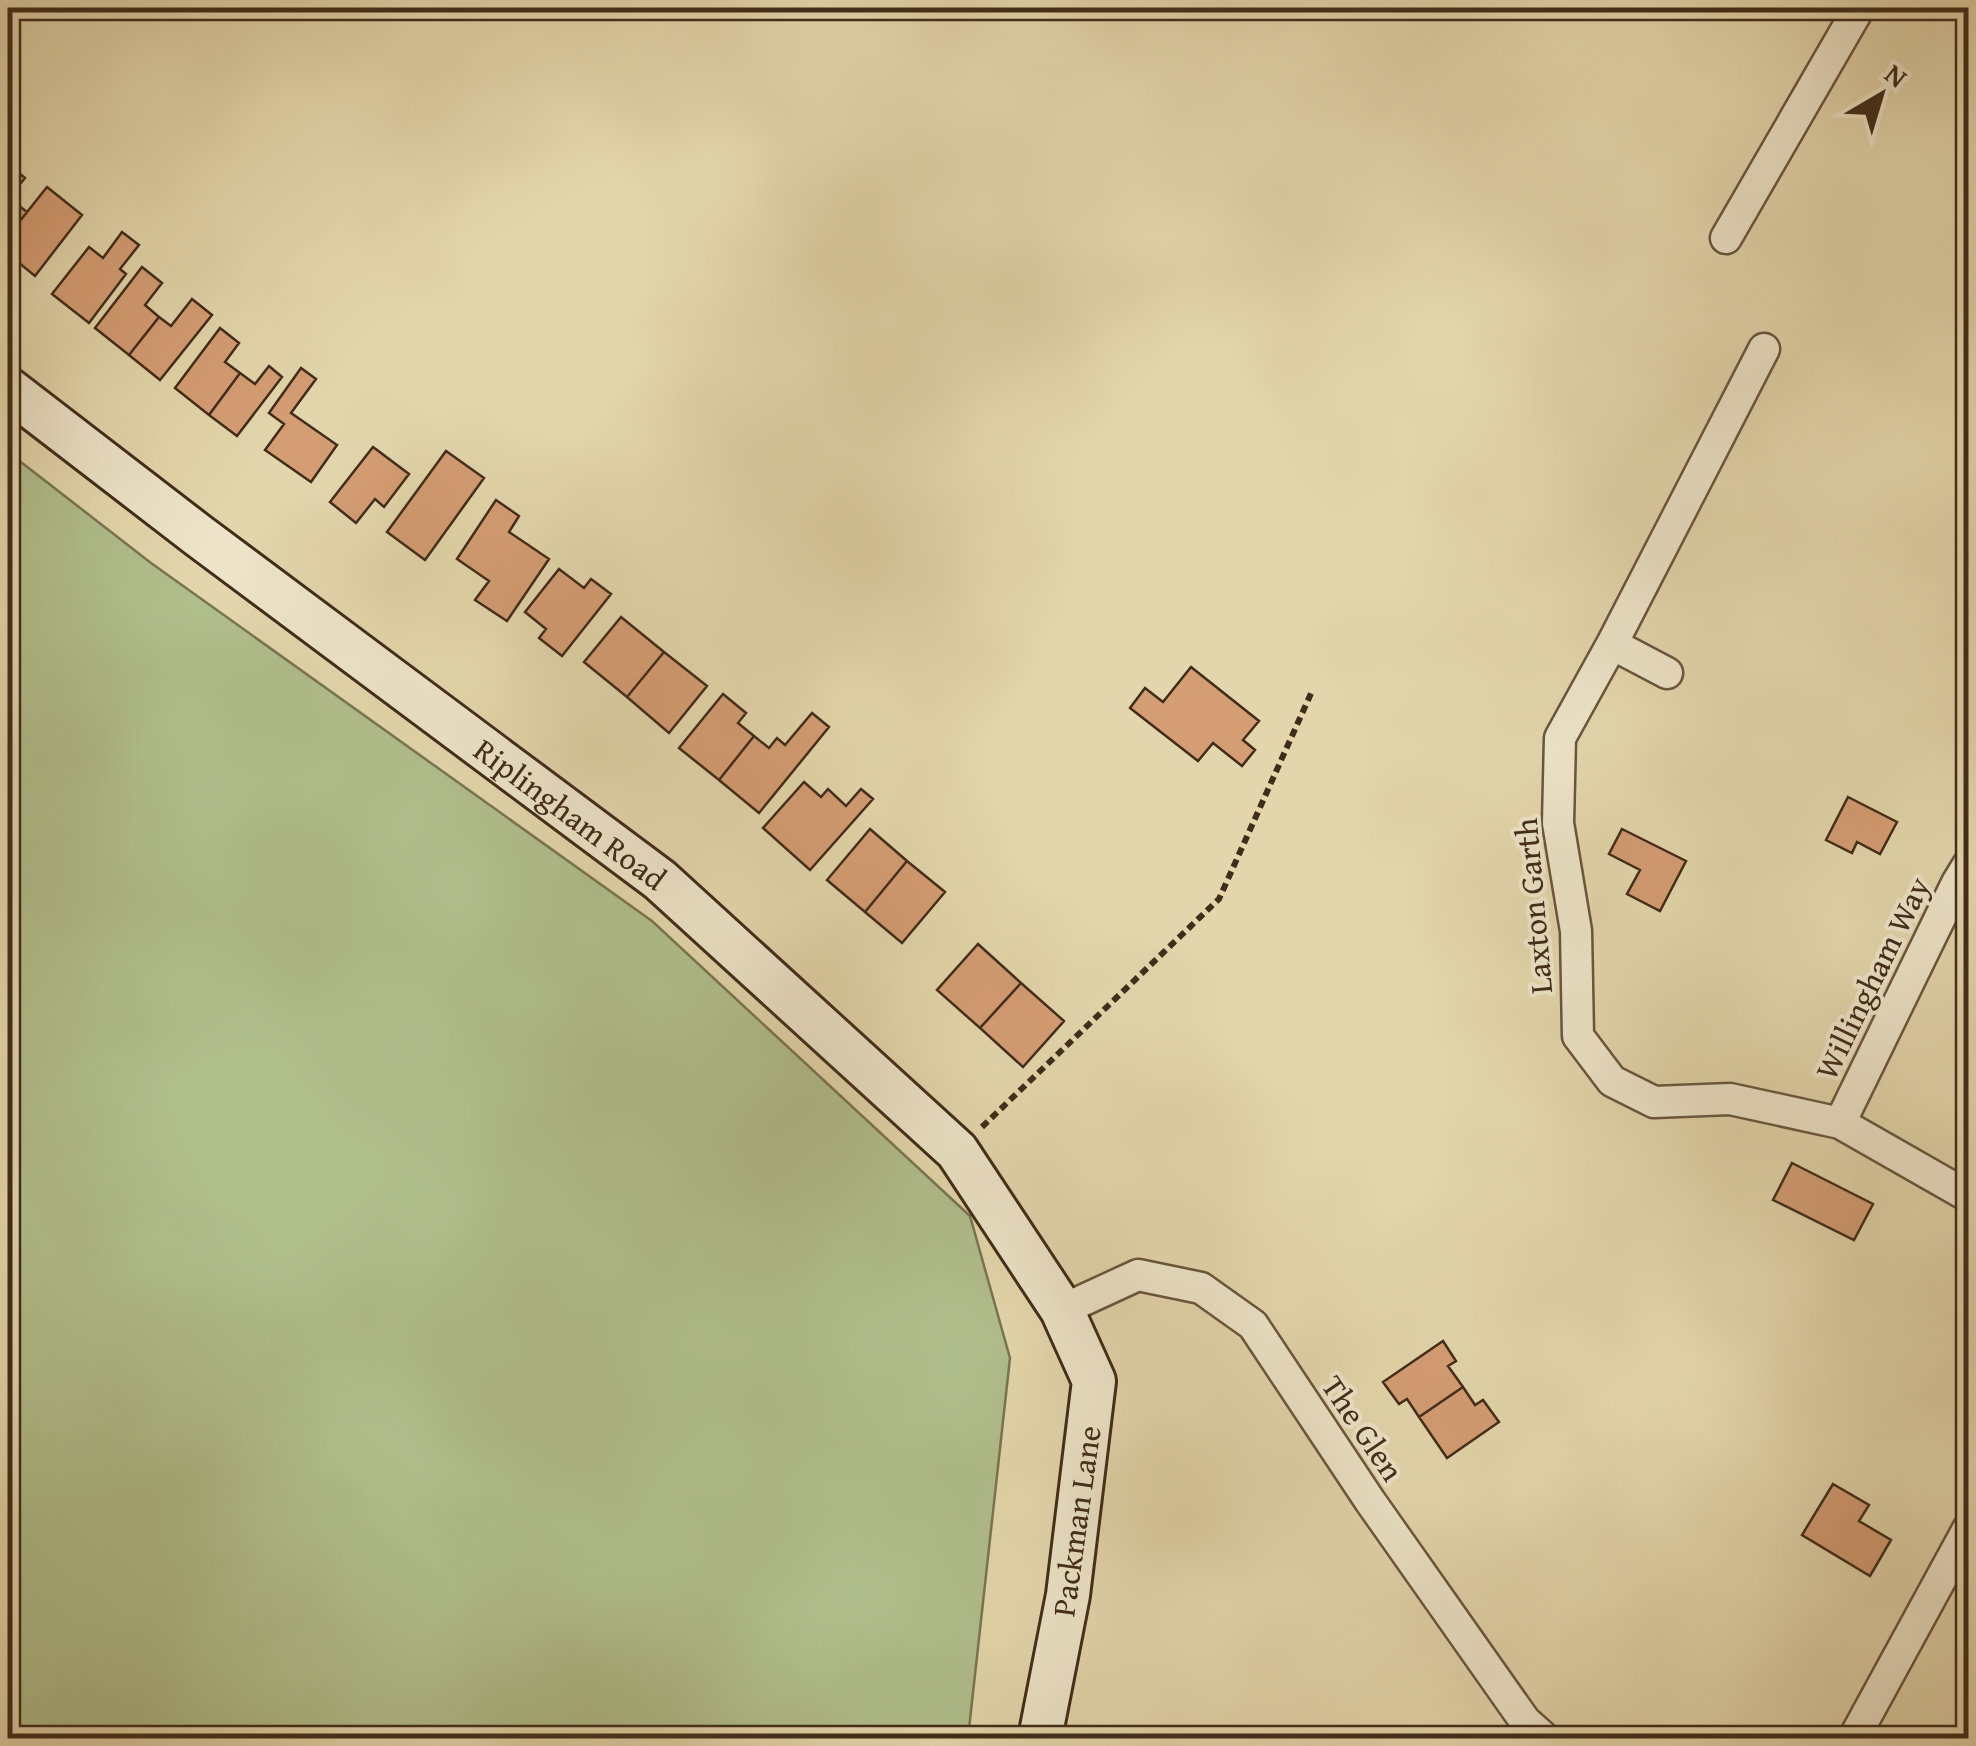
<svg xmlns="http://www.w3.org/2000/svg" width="1976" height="1746" viewBox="0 0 1976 1746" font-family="'Gentium Book Plus',serif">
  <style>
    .green { fill: #b0be8c; stroke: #787552; stroke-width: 2.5 }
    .building { fill: #d59d74; stroke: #402c19; stroke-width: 2.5 }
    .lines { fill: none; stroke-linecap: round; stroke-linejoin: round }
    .street-casing { stroke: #69563e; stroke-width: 35 }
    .secondary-casing { stroke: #402c19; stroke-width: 48 }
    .path { stroke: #402c19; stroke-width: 6; stroke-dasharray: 8 5; stroke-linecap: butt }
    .street { stroke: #ede4c9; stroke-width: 30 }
    .secondary { stroke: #ede4c9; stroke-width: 42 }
    .labels { text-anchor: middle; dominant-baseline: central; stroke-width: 8; stroke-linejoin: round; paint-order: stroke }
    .street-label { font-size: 32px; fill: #402c19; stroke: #ede4c9 }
  </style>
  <rect width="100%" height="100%" fill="#e3d6ac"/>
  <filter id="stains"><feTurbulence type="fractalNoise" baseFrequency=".002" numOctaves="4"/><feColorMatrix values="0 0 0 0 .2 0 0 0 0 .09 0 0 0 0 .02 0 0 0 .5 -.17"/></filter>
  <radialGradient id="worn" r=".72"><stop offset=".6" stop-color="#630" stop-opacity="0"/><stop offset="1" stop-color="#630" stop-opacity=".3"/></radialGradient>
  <!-- green -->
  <path class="green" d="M8,452L151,563L652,921L970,1216L1010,1358L968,1738H8Z"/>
  <!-- building -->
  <path class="building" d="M8,164L25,178L9,198L27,212L8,236Z
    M47,187L82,215L35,276L8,254V236Z
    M122,232L139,245L120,269L126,274L89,323L52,294L89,247L103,258Z
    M142,267L162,283L145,305L159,317L129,355L95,328Z
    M192,299L212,315L160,380L129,355L159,317L171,326Z
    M220,328L239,343L225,362L240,373L209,415L175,388Z
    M269,366L282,377L237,436L209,415L240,373L255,384Z
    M301,368L316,379L291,413L337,445L311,482L265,450L284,424L269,413Z
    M373,447L409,474L384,507L375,499L356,523L330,502Z
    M446,451L484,478L425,560L387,532Z
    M496,500L519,516L509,532L549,559L507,621L475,600L489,581L457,559Z
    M559,569L584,588L591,579L611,594L562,656L539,638L546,629L525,612Z
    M621,617L664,652L627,697L584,662Z
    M664,652L707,686L669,733L627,697Z
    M1191,667L1259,721L1243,740L1255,750L1242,766L1213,743L1198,761L1130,708L1145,688L1163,702Z
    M723,694L746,713L738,723L754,736L719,780L679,748Z
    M812,713L829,727L759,813L719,780L754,736L769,748L777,738L785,745Z
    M804,782L821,797L828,789L846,806L861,789L873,799L810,870L763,828Z
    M1848,797L1897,822L1880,854L1857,842L1852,853L1826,840Z
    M870,829L907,861L865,912L827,880Z
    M1622,829L1686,861L1660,911L1627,894L1640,870L1609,854Z
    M907,861L945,892L902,943L865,912Z
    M978,944L1021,983L980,1028L937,990Z
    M1021,983L1064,1021L1023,1067L980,1028Z
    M1792,1163L1873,1204L1854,1240L1773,1200Z
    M1443,1341L1456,1361L1448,1366L1463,1387L1419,1417L1407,1399L1399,1404L1383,1382Z
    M1463,1387L1475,1405L1483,1400L1499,1422L1447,1458L1419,1417Z
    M1833,1484L1869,1505L1859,1521L1891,1540L1870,1576L1802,1535Z"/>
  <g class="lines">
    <!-- street casing -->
    <g class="street-casing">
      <path id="street" d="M1726,238L1859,8
        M1764,349L1612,644L1560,738L1558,823L1576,931L1578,1036L1612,1081L1654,1102L1730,1099L1840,1123L1968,1196
        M1612,644L1667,673
        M1840,1123L1957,883L1968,865
        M1062,1310L1138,1275L1201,1288L1253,1325L1370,1501L1525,1721L1544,1738
        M1854,1738L1968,1529"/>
    </g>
    <!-- secondary casing -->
    <g class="secondary-casing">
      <g id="secondary">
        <path id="s1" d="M8,389L199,536L660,880L957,1151L1062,1310L1094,1381L1068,1595L1040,1738"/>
      </g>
    </g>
    <!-- path -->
    <path class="path" d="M982,1127L1219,899L1313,689"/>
    <!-- street -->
    <use href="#street" class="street"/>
    <!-- secondary -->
    <use href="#secondary" class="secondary"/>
  </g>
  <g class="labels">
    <!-- street labels -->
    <g class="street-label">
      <text stroke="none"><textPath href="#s1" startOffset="705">Riplingham Road</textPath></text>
      <text transform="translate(1533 906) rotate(-95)">Laxton Garth</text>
      <text transform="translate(1872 978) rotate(-64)">Willingham Way</text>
      <text transform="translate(1363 1428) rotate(56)">The Glen</text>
      <text transform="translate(1076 1521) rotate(-82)">Packman Lane</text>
    </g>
  </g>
  <!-- margin -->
  <rect width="1976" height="1746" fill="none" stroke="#e3d6ac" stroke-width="40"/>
  <rect x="10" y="10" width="1956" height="1726" fill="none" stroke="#402c19" stroke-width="5"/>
  <rect x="20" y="20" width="1936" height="1706" fill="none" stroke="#402c19" stroke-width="2.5"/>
  <!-- north arrow -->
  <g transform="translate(1881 95) rotate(38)" stroke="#ede4c9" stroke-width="8" paint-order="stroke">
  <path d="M0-8L18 38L0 25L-18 38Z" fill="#402c19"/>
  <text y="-15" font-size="28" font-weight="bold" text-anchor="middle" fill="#402c19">N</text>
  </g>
  <rect width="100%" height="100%" filter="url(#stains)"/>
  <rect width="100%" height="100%" fill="url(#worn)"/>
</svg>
